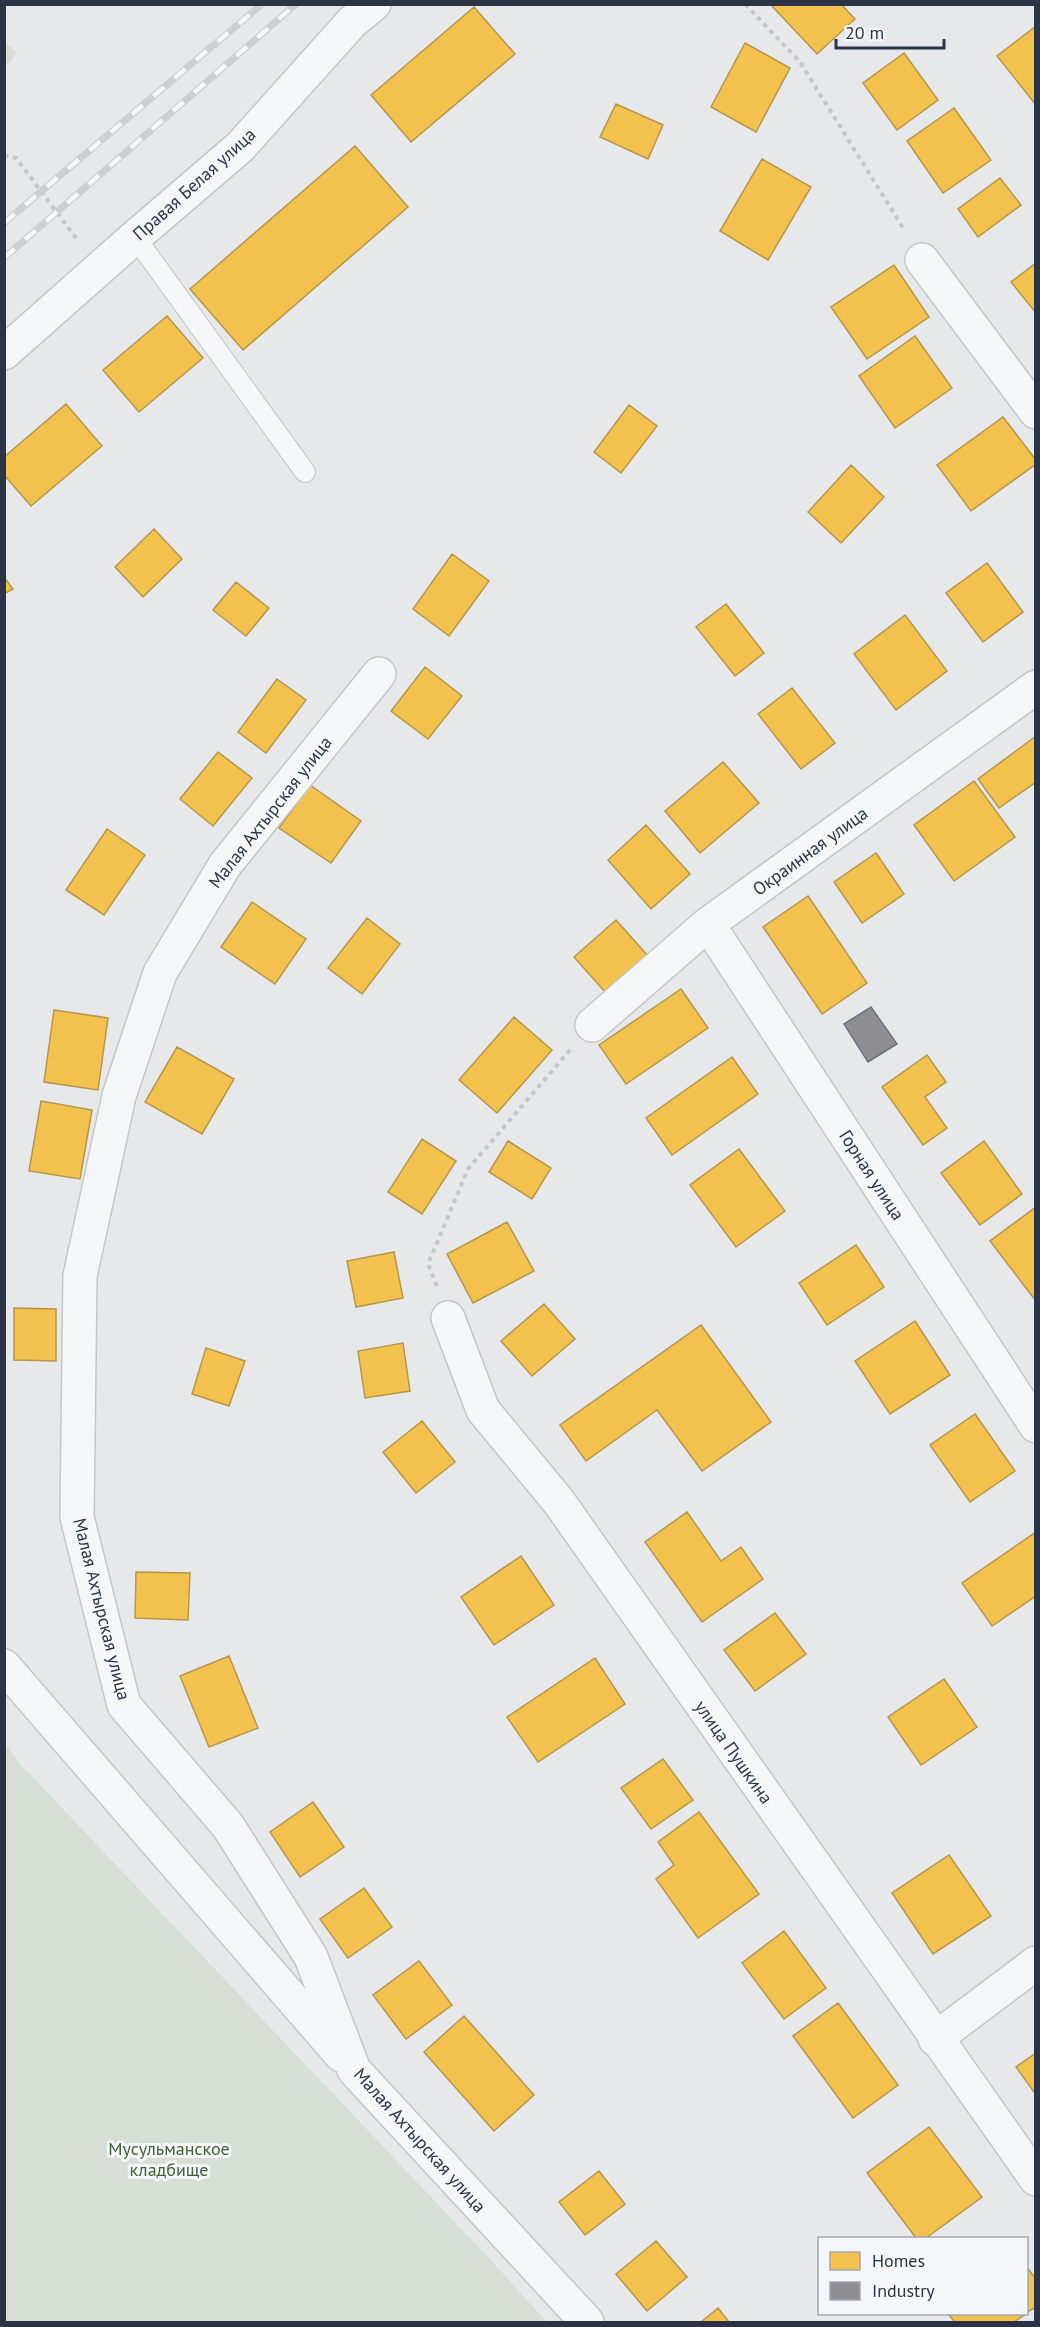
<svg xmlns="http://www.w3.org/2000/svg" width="1040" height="2327" viewBox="0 0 1040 2327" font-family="'PT Sans',sans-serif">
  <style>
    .green { fill: #d6ded6 }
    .homes { fill: #f2c14e; stroke: #b6974b; stroke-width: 1.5 }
    .industry { fill: #8d8d92; stroke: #70727b; stroke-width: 1.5 }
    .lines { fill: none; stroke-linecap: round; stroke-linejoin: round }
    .service-casing { stroke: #c4c6c8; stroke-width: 22 }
    .minor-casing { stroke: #c4c6c8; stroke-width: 36 }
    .path { stroke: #c5c6ca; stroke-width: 4; stroke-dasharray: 4.5 4.5; stroke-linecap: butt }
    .service { stroke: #f5f6f7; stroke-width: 20 }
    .minor { stroke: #f5f6f7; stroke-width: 33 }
    .rail-casing { stroke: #cecfd2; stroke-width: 7 }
    .rail { stroke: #f4f6f9; stroke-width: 4.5; stroke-dasharray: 14; stroke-linecap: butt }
    .labels { text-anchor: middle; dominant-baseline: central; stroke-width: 6; stroke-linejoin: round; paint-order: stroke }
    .street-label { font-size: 18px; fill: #2b3445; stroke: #f4f6f9 }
    .park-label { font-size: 18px; fill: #3f6138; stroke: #f4f6f9 }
  </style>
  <rect width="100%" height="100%" fill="#e6e8ea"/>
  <!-- green -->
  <path class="green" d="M5,43L17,52L5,68Z
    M4,1742L22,1766L487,2256L547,2322H5Z"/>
  <!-- homes -->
  <path class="homes" d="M770,4H841L855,19L817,54Z
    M474,7L515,54L411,142L371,95Z
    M1036,26V105L997,56Z
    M745,43L790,68L756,132L711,107Z
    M904,53L938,100L897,130L863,83Z
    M616,104L663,125L648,159L600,137Z
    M954,108L991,160L943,193L907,141Z
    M355,146L408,207L243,350L190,289Z
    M762,159L811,187L768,260L720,231Z
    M1000,178L1021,205L978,237L958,209Z
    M1036,263V313L1011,282Z
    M894,265L929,317L867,359L831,307Z
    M167,316L203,358L139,412L103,370Z
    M915,336L952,388L895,428L859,376Z
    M66,404L102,446L31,506L4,475V457Z
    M629,405L657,426L621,473L594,452Z
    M1003,417L1036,460V464L971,511L937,465Z
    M851,465L884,497L841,543L808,512Z
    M154,529L182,559L143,597L115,567Z
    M452,554L489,581L449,636L413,609Z
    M987,563L1023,612L983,642L946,593Z
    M4,577L13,589L4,594Z
    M236,582L269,608L246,636L213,610Z
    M726,604L764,653L735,676L696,627Z
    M905,615L947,671L896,710L854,654Z
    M425,667L462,696L428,739L391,711Z
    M277,679L306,700L266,753L238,732Z
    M792,688L835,743L801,769L758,714Z
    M1036,736V782L999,808L978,779Z
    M218,752L252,778L213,826L180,799Z
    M723,762L759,803L700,853L665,811Z
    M974,781L1015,837L954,881L914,825Z
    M310,785L361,821L331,863L279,828Z
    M646,825L690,874L651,909L608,860Z
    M107,829L145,855L104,915L66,890Z
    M876,853L904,894L862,923L834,882Z
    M808,896L867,983L822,1014L763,927Z
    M252,902L306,939L275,984L221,947Z
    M367,918L400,944L362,994L328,968Z
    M616,920L648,956L606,993L574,957Z
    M681,989L708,1028L626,1084L599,1045Z
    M54,1010L108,1018L98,1090L44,1082Z
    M514,1017L552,1050L497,1113L459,1080Z
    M177,1047L234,1079L202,1134L145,1102Z
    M927,1055L946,1082L925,1097L947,1128L923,1145L882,1087Z
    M732,1057L758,1094L672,1155L646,1118Z
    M41,1101L92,1110L80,1179L29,1171Z
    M422,1139L456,1161L422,1214L388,1192Z
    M508,1141L551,1168L532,1199L489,1172Z
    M984,1141L1022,1194L980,1225L941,1173Z
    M739,1149L785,1211L736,1247L690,1185Z
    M1036,1207V1301L990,1241Z
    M507,1222L534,1271L473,1303L447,1254Z
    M856,1245L884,1287L827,1325L799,1283Z
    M394,1252L403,1298L356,1307L347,1261Z
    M544,1304L575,1339L532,1376L501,1341Z
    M14,1308L56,1309V1361L14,1360Z
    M915,1321L950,1375L890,1414L855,1361Z
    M701,1325L771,1422L702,1471L657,1410L586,1461L560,1425Z
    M403,1343L410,1391L365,1398L358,1351Z
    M206,1348L245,1361L229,1406L192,1394Z
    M975,1414L1015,1471L970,1502L930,1445Z
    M422,1421L455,1462L416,1493L383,1452Z
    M687,1512L721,1561L741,1547L763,1579L702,1622L645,1542Z
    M1036,1532V1596L992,1626L962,1583Z
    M521,1556L554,1605L494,1645L461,1597Z
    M136,1572L190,1573L188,1620L135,1618Z
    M775,1613L806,1654L755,1691L724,1650Z
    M229,1656L258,1728L209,1747L180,1676Z
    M595,1658L625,1704L538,1762L507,1717Z
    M944,1679L977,1727L921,1765L888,1717Z
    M663,1759L693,1800L651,1829L621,1788Z
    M313,1802L344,1847L300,1877L270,1832Z
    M699,1812L759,1894L698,1938L656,1879L674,1865L658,1842Z
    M949,1855L991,1916L933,1954L892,1893Z
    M364,1888L392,1927L348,1958L320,1919Z
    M784,1931L826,1988L784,2019L742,1963Z
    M419,1961L452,2005L406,2039L373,1995Z
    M838,2003L898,2085L853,2118L793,2036Z
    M464,2016L534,2095L494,2131L424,2052Z
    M1036,2053V2095L1016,2067Z
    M929,2127L982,2197L926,2238H916L867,2173Z
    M599,2171L625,2204L585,2235L559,2202Z
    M656,2241L687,2277L647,2311L616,2274Z
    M1026,2266L1036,2279V2307L1026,2313Z
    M718,2308L729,2322H701Z
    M948,2314H1026L1014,2322H955Z"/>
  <!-- industry -->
  <path class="industry" d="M871,1007L897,1044L868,1062L844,1024Z"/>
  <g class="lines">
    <!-- service casing -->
    <g class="service-casing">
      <path id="service" d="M135,237L305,472"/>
    </g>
    <!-- minor casing -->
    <g class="minor-casing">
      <path id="minor" d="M922,260L1036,412
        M4,353L135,237L240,147L352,22L374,4
        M379,674L225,865L160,973L119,1096L80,1276L77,1517L124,1705L228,1826L311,1957L354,2070L587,2322
        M708,924L1036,1426
        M592,1025L708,924L1036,687
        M448,1318L483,1410L559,1502L1036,2179
        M4,1666L341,2055
        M935,2039L1036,1963"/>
    </g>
    <!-- path -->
    <path class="path" d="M745,4L800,62L905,231
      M4,155L16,158L79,242
      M437,1286L428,1264L468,1169L570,1050"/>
    <!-- service -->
    <use href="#service" class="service"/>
    <!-- minor -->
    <use href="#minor" class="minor"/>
    <!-- rail casing -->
    <g class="rail-casing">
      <path id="rail" d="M4,223L262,4
        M4,258L296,4"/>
    </g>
    <!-- rail -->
    <use href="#rail" class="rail"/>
  </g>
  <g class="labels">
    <!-- street labels -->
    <g class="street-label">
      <text transform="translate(194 184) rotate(-42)">Правая Белая улица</text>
      <text transform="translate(270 812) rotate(-52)">Малая Ахтырская улица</text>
      <text transform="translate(810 851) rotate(-36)">Окраинная улица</text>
      <text transform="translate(872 1175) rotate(57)">Горная улица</text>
      <text transform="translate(102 1609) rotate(76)">Малая Ахтырская улица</text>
      <text transform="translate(734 1752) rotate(55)">улица Пушкина</text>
      <text transform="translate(420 2140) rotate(48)">Малая Ахтырская улица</text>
    </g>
    <!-- park labels -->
    <g class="park-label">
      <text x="169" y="2148">Мусульманское<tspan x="169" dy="21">кладбище</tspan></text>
    </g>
  </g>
  <!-- border -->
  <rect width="1040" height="2327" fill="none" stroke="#2b3445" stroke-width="12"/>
  <!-- legend -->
  <rect x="818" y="2237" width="210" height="78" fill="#f4f6f9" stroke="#a4a8b1" stroke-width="1.5"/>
  <rect x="830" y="2252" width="30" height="18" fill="#f2c14e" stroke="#a4a8b1" stroke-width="1.5"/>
  <text x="872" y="2267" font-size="18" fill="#2b3445">Homes</text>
  <rect x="830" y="2282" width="30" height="18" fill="#8d8d92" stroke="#a4a8b1" stroke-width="1.5"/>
  <text x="872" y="2297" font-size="18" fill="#2b3445">Industry</text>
  <!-- scale -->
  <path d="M836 39v9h108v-9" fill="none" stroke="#2b3445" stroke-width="3"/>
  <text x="845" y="39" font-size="18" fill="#2b3445" stroke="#f4f6f9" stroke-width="4.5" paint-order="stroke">20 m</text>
</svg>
